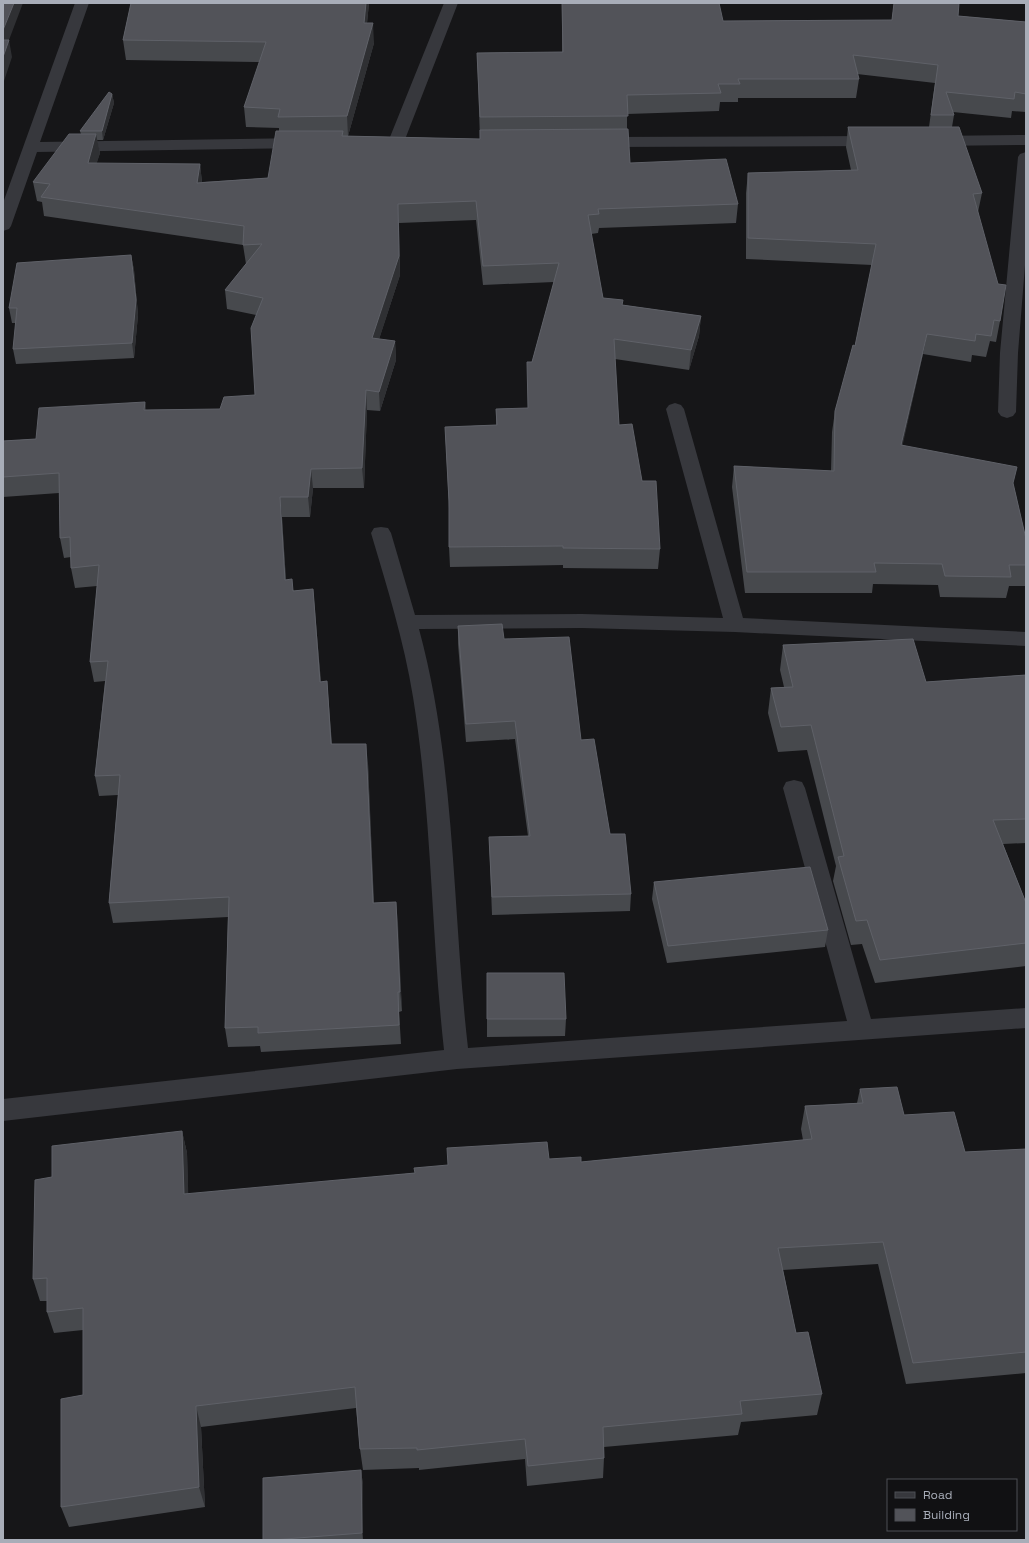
<svg xmlns="http://www.w3.org/2000/svg" width="1029" height="1543" viewBox="0 0 1029 1543" font-family="'Space Grotesk',sans-serif">
  <style>
    .lines { fill: none; stroke-linecap: round; stroke-linejoin: round }
    .street { fill: #37383d; fill-rule: evenodd }
    .wall { fill: #47494d }
    .shaded-wall { fill: #2f3033 }
    .building { fill: #525359; stroke: #5f6168 }
  </style>
  <rect width="100%" height="100%" fill="#161618"/>
  <g class="lines">
    <!-- street -->
    <path class="street" d="M75,3H89L40,142L305,138L311,140L313,143L311,146L305,148L37,152L11,226L9,229L3,231V203Z
      M444,3H458L404,142L402,145L396,147L390,145L388,142Z
      M1026,135V145L933,146L927,144L925,141L927,138L933,136Z
      M877,136L883,138L885,141L883,144L877,146L599,147L593,145L591,142L593,139L599,137Z
      M1026,152V253L1018,353L1016,412L1013,416L1007,418L1001,416L998,412L1000,353L1018,157L1020,154Z
      M675,403L681,405L684,409L743,618L1026,632V646L735,632L582,628L419,629C456,765 452,909 468,1048L847,1021L783,788L786,782L794,780L802,782L805,788L871,1019L1026,1008V1028L457,1069L3,1121V1099L444,1050C431,933 432,814 413,697C404,641 387,587 371,533L374,528L381,527L388,528L391,533L415,615L582,614L723,618L666,409L669,405Z"/>
  </g>
  <!-- wall -->
  <path class="wall" d="M131,3H369L367,23L374,43L348,136L480,139L477,53L562,52V3L723,21L892,20L894,3H959L958,16L1026,22V112L1012,111L1011,118L953,112L954,115L952,127L982,193L978,212L1000,321L996,342L990,341L986,357L972,355L971,362L923,354L902,445L1013,483L1026,539V586H1009L1006,598L940,597L938,585L873,584L872,593H745L732,487L734,466L831,471L832,432L835,411L855,346L872,265L746,259V193L748,173L851,170L846,147L848,127H929L935,83L857,74L859,79L856,98H738V102H720L719,111L627,114V129L630,163L738,204L736,223L599,228L598,233L591,234L603,298L623,305L701,316L699,336L689,370L615,359L619,425L642,481L660,549L658,569L563,568V565L450,567L449,547V509L445,427L496,425V409L528,408L532,362L554,282L483,285L476,220L399,223L400,275L379,339L395,341L396,360L380,411L367,410L364,488H313L310,517H282L286,580L294,591L313,589L321,682L327,681L332,744L368,763L374,903L396,902L402,1011L399,1012L401,1044L261,1052L260,1046L228,1047L225,1028L228,917L113,923L109,903L118,795L99,796L95,776L105,681L94,682L90,662L97,586L75,588L71,568V557L64,558L60,538L59,493L3,497V441L36,439L145,402L146,410L220,409L255,395L256,315L227,309L225,290L246,264L243,245L44,216L42,202L37,201L33,182L81,134L80,131L112,94L114,103L103,140H97L100,153L96,164H200L202,182L268,178L279,131V128L246,127L244,107L260,62L126,60L123,40Z
    M131,255L134,270L138,315L134,358L16,364L13,349L16,323H12L9,308Z
    M458,626L504,639L581,740L610,834L631,894L630,911L492,915L489,837L528,836L515,739L466,742L458,644Z
    M783,645L926,682L1026,675V843L1003,844L1026,903V966L875,983L862,944L851,945L833,881L836,866L807,750L778,752L768,713L771,688L784,687L780,670Z
    M654,882L828,930L825,947L667,963L652,899Z
    M487,973L566,1019L565,1036L487,1037Z
    M860,1089L965,1152L1026,1149V1373L906,1384L878,1264L783,1270L796,1333L822,1394L817,1415L741,1422L738,1435L604,1447V1458L603,1478L527,1486L525,1459L419,1470V1468L363,1470L360,1449L356,1408L201,1427L205,1507L69,1527L61,1507L83,1395V1330L54,1333L47,1312V1301H40L33,1279L52,1177L182,1131L187,1153L188,1194L415,1173L549,1159L581,1162L803,1140L801,1129L805,1106L857,1103Z
    M361,1470L363,1485V1540H263Z"/>
  <!-- shaded-wall -->
  <path class="shaded-wall" d="M14,3H23L9,40L12,57L3,84V30Z
    M366,3H369L365,43L364,23Z
    M373,23L374,43L348,136L347,116Z
    M112,94L114,103L103,140L102,131Z
    M96,134L100,153L91,182L88,163Z
    M200,164L202,183H197Z
    M398,204L400,275L373,358L372,338Z
    M131,255L134,270L138,315L134,358L132,343Z
    M701,316L699,336L689,370L691,350Z
    M927,334L923,354L898,466L901,445Z
    M395,341L396,360L380,411L379,392Z
    M366,390L367,410L364,488L362,468Z
    M145,402L148,421L144,410Z
    M311,469L313,488L310,517L308,497Z
    M280,497L282,517L287,600L285,580Z
    M313,589L315,609L322,701L320,682Z
    M366,744L368,763L374,923L373,903Z
    M396,902L398,922L402,1011L400,992Z
    M182,1131L187,1153L189,1217L184,1194Z
    M196,1406L201,1427L205,1507L199,1487Z
    M361,1470L363,1485V1540L362,1533Z"/>
  <!-- building -->
  <path class="building" d="M3,3H14L3,30Z
    M131,3H366L364,23H373L347,116L278,117L280,109L244,107L266,42L123,40Z
    M562,3H719L723,21L892,20L894,3H959L958,16L1026,22V94L1015,92L1014,99L946,92L954,115H931L938,65L853,55L859,79H738L740,84H718L721,93L627,95L628,116L480,117L477,53L563,52Z
    M3,40H9L3,57Z
    M109,92L112,94L102,131H80Z
    M848,127H959L982,193L973,194L998,284L1006,285L1000,321L994,320L991,336L976,334L975,341L927,334L901,445L1017,467L1013,483L1026,539V565H1009L1011,577L945,576L942,564L874,563L876,572H747L734,466L834,471L835,411L853,345L855,346L876,244L748,238V173L858,170Z
    M628,129L630,163L726,159L738,204L598,209L599,214L588,215L603,298L623,300L622,305L701,316L691,350L614,339L619,425L632,424L642,481H656L660,549L563,548V546L449,547V501L445,427L497,425L496,409L528,408L527,362H532L559,263L483,266L476,201L398,204L399,256L372,338L395,341L379,392L366,390L362,468L311,469L308,497H280L285,580L292,579L293,591L313,589L320,682L327,681L331,744H366L373,903L396,902L400,992H398L399,1025L258,1033V1027L225,1028L229,897L109,903L120,775L95,776L108,661L90,662L99,565L71,568L70,537L60,538L59,473L3,477V441L36,439L39,408L145,402L144,410L220,409L224,397L255,395L251,328L263,298L225,290L262,244L243,245L244,226L41,197L50,184L33,182L69,134H96L88,163L200,164L197,183L268,178L276,131H343L342,136L480,139V130Z
    M131,255L136,300L132,343L13,349L17,308H9L17,263Z
    M502,624L504,639L569,637L581,740L594,739L610,834H625L631,894L492,897L489,837L530,836L515,721L466,724L458,626Z
    M913,639L926,682L1026,675V819L993,820L1026,903V943L880,960L867,920L856,921L838,857L844,856L811,725L781,727L771,688L793,687L783,645Z
    M810,867L828,930L668,946L654,882Z
    M487,973H564L566,1019H487Z
    M897,1087L904,1115L954,1112L965,1152L1026,1149V1352L913,1363L883,1242L778,1248L796,1333L808,1332L822,1394L740,1401L742,1414L603,1427L604,1458L528,1466L525,1439L417,1450V1448L360,1449L355,1387L196,1406L199,1487L61,1507V1399L83,1395V1308L47,1312V1278L33,1279L35,1180L52,1177V1146L182,1131L184,1194L415,1173L414,1168L448,1165L447,1148L547,1142L549,1159L581,1157V1162L812,1139L805,1106L863,1103L860,1089Z
    M361,1470L362,1533L272,1540H263V1478Z"/>
  <!-- border -->
  <rect width="1029" height="1543" fill="none" stroke="#a8adb8" stroke-width="8"/>
  <!-- legend -->
  <rect x="887" y="1479" width="130" height="52" fill="#111113" stroke="#4d4f55"/>
  <rect x="895" y="1492" width="20" height="6" fill="#37383d" stroke="#4d4f55"/>
  <text x="923" y="1499" font-size="12" fill="#a8adb8">Road</text>
  <rect x="895" y="1509" width="20" height="12" fill="#525359" stroke="#4d4f55"/>
  <text x="923" y="1519" font-size="12" fill="#a8adb8">Building</text>
</svg>
